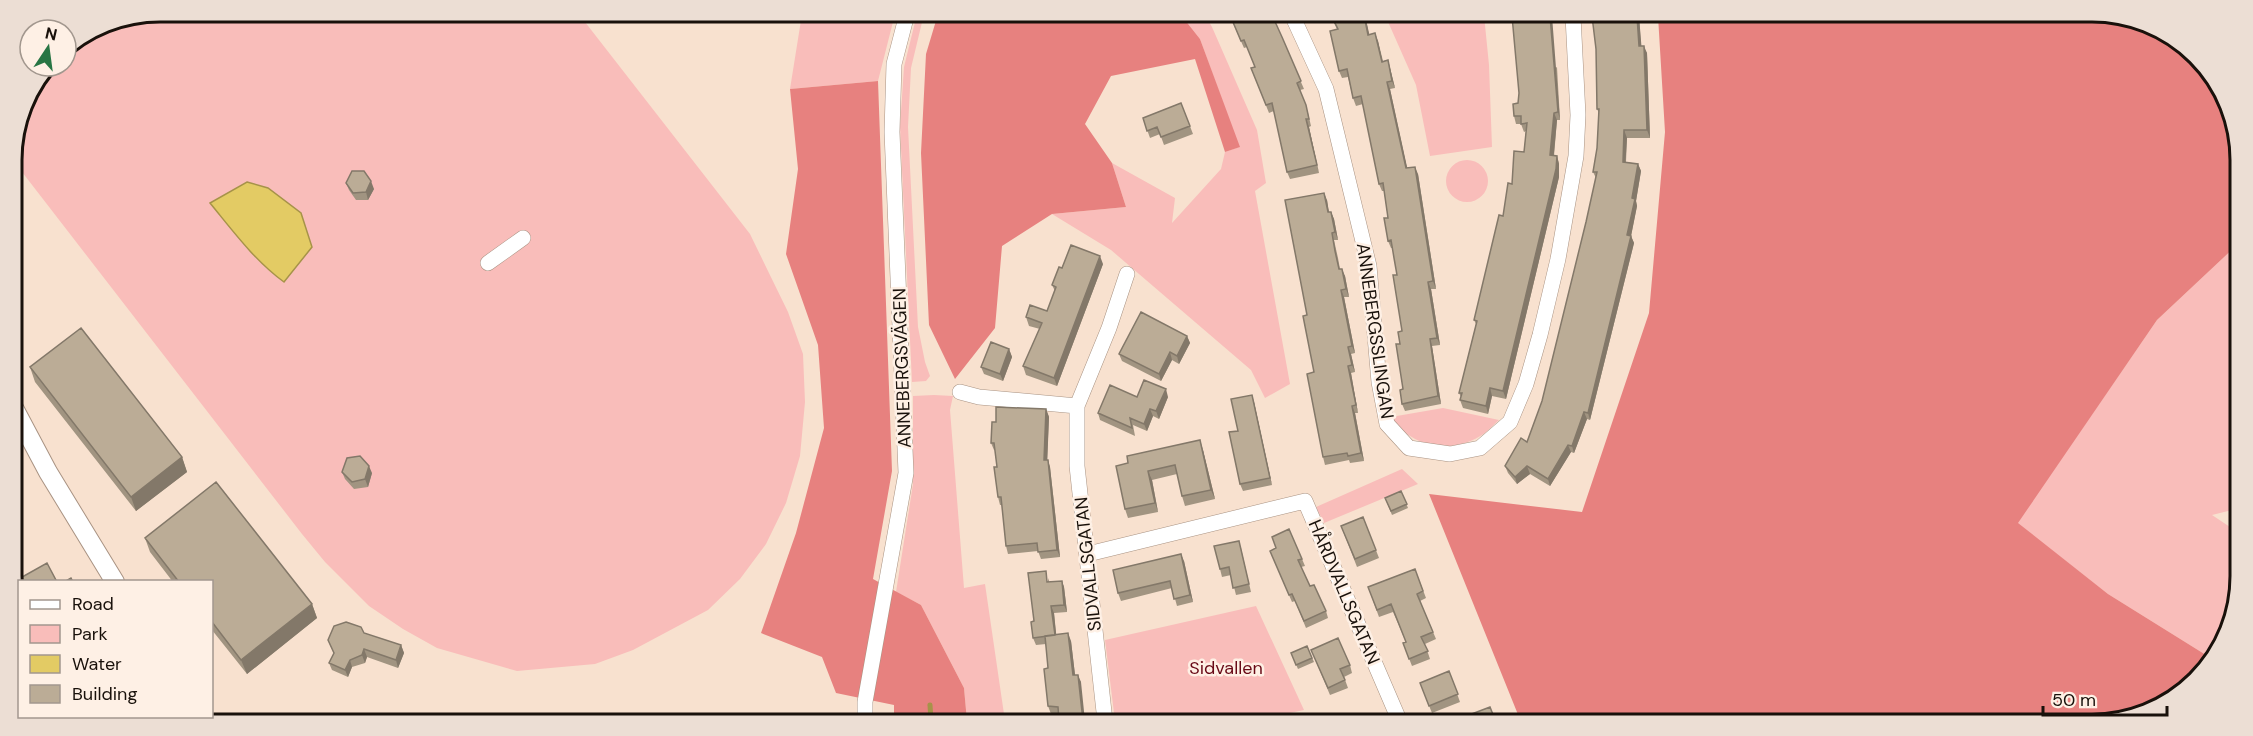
<svg xmlns="http://www.w3.org/2000/svg" width="2253" height="736" viewBox="0 0 2253 736" font-family="'DM Sans',sans-serif">
  <style>
    .green { fill: #f9bdba }
    .forest { fill: #e7817f }
    .water { fill: #e3cb64; stroke: #a69349; stroke-width: 1.5 }
    .lines { fill: none; stroke-linecap: round; stroke-linejoin: round }
    .stream { stroke: #a69349; stroke-width: 5 }
    .minor-casing { stroke: #a99383; stroke-width: 16 }
    .tertiary-casing { stroke: #a99383; stroke-width: 20 }
    .minor { stroke: #fff; stroke-width: 15 }
    .tertiary { stroke: #fff; stroke-width: 18 }
    .wall { fill: #a19481 }
    .shaded-wall { fill: #837869 }
    .building { fill: #bbac96; stroke: #837869; stroke-width: 1.5 }
    .labels { text-anchor: middle; dominant-baseline: central; stroke-width: 5; stroke-linejoin: round; paint-order: stroke }
    .street-label { font-size: 18px; fill: #19110b; stroke: #fef0e5 }
    .park-label { font-size: 18px; fill: #680916; stroke: #fef0e5 }
    .rim { fill: none; stroke: #19110b; stroke-width: 3 }
  </style>
  <rect width="100%" height="100%" fill="#f8e1cf"/>
  <!-- green -->
  <path class="green" d="M161,12L578,13L750,234L788,312L803,354L805,402L800,456L786,503L766,544L740,579L708,610L633,650L595,664L517,671L437,648L403,629L369,606L325,562L302,534L12,159V151L23,103L49,66H66V49L104,23Z
    M802,14H895L878,81L790,89Z
    M917,14H924L911,68L908,127L918,327L925,362L930,376L926,381L912,382L900,127L904,67Z
    M1181,15H1205L1212,27L1257,130L1266,183L1255,191L1290,384L1265,398L1251,370L1111,250L1052,214L1126,207L1112,163L1175,198L1172,223L1221,169L1225,152L1239,147L1200,39Z
    M1385,15H1484L1489,65L1492,147L1430,156L1416,85Z
    M1446 181a21 21 0 1 1 42 0a21 21 0 1 1-42 0Z
    M2238,244L2236,509L2212,515L2236,531V614L2214,660L2108,594L2017,523L2157,320Z
    M934,395L953,396L950,410L964,588L985,584L1005,721H967L964,688L921,605L896,592L913,484V396Z
    M1443,408L1499,420C1494,424 1490,429 1485,433C1454,455 1412,449 1391,417Z
    M1402,469L1418,484L1324,523L1316,507Z
    M1256,606L1304,710L1247,722L1115,721L1105,640Z"/>
  <!-- forest -->
  <path class="forest" d="M938,14L1181,15L1200,39L1240,147L1225,152L1195,59L1111,76L1085,124L1112,163L1126,207L1052,214L1002,246L995,328L955,379L929,325L921,153L926,54Z
    M1658,16L2131,17L2204,62L2238,132V244L2157,320L2018,523L2108,594L2214,660L2183,693L2102,724L1521,722L1429,494L1582,512L1649,313L1665,132Z
    M878,81L892,471L873,579L921,605L964,688L967,721H894V705L836,693L822,657L761,633L796,533L824,428L818,345L786,254L798,169L790,89Z"/>
  <!-- water -->
  <path class="water" d="M247,182L268,188L301,213L312,247L284,282C255,261 233,231 210,203Z"/>
  <g class="lines">
    <!-- stream -->
    <path class="stream" d="M930,705L931,721"/>
    <!-- minor casing -->
    <g class="minor-casing">
      <path id="minor" d="M1292,15L1326,89L1369,266L1379,382L1387,424L1409,448L1450,454L1480,448L1510,422L1526,384L1540,335L1558,259L1576,156L1578,115L1573,16
        M488,263L523,238
        M960,392L979,397L1077,406
        M1088,554L1305,501L1400,722
        M865,721V702L906,473L892,132L894,64L907,14
        M1105,721L1077,466V406L1109,328L1127,274"/>
    </g>
    <!-- tertiary casing -->
    <g class="tertiary-casing">
      <path id="tertiary" d="M14,408L48,472L115,582
        M201,716L203,719"/>
    </g>
    <!-- minor -->
    <use href="#minor" class="minor"/>
    <!-- tertiary -->
    <use href="#tertiary" class="tertiary"/>
  </g>
  <!-- wall -->
  <path class="wall" d="M1228,15H1272L1304,89L1300,90L1308,113L1311,126L1309,127L1319,173L1290,179L1287,172L1274,111L1269,113L1251,68L1255,67L1247,47L1244,48L1232,21L1231,22Z
    M1330,15H1365L1369,35L1378,41L1383,61L1388,60L1395,88L1390,89L1407,168L1418,174L1436,289H1431L1440,345L1432,346L1441,404L1405,411L1402,404L1403,389L1400,344L1402,331L1397,275L1393,248H1391L1388,241V218L1384,191H1382L1379,184L1363,104L1356,106L1353,98L1348,77L1342,78L1339,71L1337,29Z
    M1592,16H1639L1641,46L1647,53L1650,138H1627L1626,162L1638,164L1641,171L1636,201L1637,206L1631,236L1634,243L1590,420L1587,419L1574,453L1571,452L1550,486L1530,474L1517,484L1508,473L1505,466L1527,442L1542,401L1586,222L1596,178L1593,172L1597,148L1599,113L1597,109L1596,49Z
    M1557,67L1560,120H1557L1554,156H1557L1559,164V177L1506,399L1492,396L1488,414L1463,408L1460,400L1461,397L1459,393L1476,324L1474,320L1512,184L1524,152L1526,131L1524,132L1521,124H1516L1514,116L1518,103L1519,93Z
    M1181,103L1193,134L1164,145L1160,134L1150,138L1143,118Z
    M346,183L374,189L368,200H356L349,190Z
    M1327,200L1329,212H1331L1334,219L1338,240H1334L1338,258L1340,269L1345,276L1349,297H1344L1355,353L1351,354L1355,372L1351,373L1358,413H1355L1364,461L1350,463L1349,460L1325,465L1323,457L1314,372L1307,315Z
    M1103,264L1057,386L1026,375L1023,366L1040,329L1029,326L1026,317L1047,311L1055,291L1052,285L1062,268Z
    M1187,336L1190,343L1179,364L1172,360L1161,381L1122,361L1119,354Z
    M1009,349L1012,357L1003,381L984,374L981,367Z
    M30,367L182,457L187,472L136,511L35,382Z
    M1137,397H1168L1159,419L1153,416L1147,431L1133,425L1135,436L1100,420L1098,413Z
    M1254,402L1272,485L1243,491L1240,484L1238,431Z
    M1046,409L1049,417L1047,460L1050,467L1060,557L1041,559L1038,551L1008,554L1006,546L1002,505H1000L998,497L997,467L995,450H994L991,443L996,422Z
    M1203,450L1215,499L1185,506L1182,496L1177,474L1152,480L1158,512L1128,518L1125,509L1128,463Z
    M342,472L372,473L368,487L354,489L345,479Z
    M1401,491L1408,508L1392,515L1385,498Z
    M1363,517L1379,558L1357,567L1341,526Z
    M145,538L312,604L317,618L247,674L212,630V582H173L150,552Z
    M1241,548L1251,592L1236,595L1231,575L1222,577L1220,569Z
    M1273,558L1302,559L1305,566L1301,567L1310,586L1326,611L1328,618L1306,628L1295,601L1292,602Z
    M1184,561L1193,602L1177,606L1172,588L1121,601L1118,593Z
    M1415,569L1426,598L1420,601L1436,639L1425,644L1430,659L1412,666L1403,643L1406,642L1393,612L1379,617L1368,587Z
    M1049,578V582L1062,581L1064,587L1067,612L1054,613L1056,635L1071,641L1075,675L1081,682L1058,714H1051L1048,706V668L1046,644L1036,645L1033,638L1034,621Z
    M364,633L401,645L404,653L398,668L367,657L365,663L352,667L348,677L332,670L329,663L334,654L328,640Z
    M1307,646L1314,662L1298,669L1291,653Z
    M1314,657L1350,665L1352,673L1344,677L1348,688L1330,695Z
    M1449,671L1460,702L1432,713L1420,683Z"/>
  <!-- shaded-wall -->
  <path class="shaded-wall" d="M1364,15H1365L1371,42L1368,35Z
    M1550,16H1552L1560,120L1558,112Z
    M1637,16H1639L1642,53L1639,46Z
    M1375,33L1378,41L1384,69L1382,62Z
    M1644,46L1647,53L1650,138L1647,130Z
    M1388,60L1395,88L1392,81Z
    M1387,82L1390,89L1409,176L1406,168Z
    M1554,113L1557,120L1553,163L1550,155Z
    M1306,119L1309,127L1319,173L1317,165Z
    M1624,130L1627,138L1625,169L1623,162Z
    M1557,156L1559,164V177L1506,399L1503,391Z
    M1638,164L1641,171L1636,201L1637,206L1631,236L1634,243L1590,420L1588,413L1627,235L1632,198Z
    M1415,167L1418,174L1436,289L1433,281Z
    M371,181L374,189L368,200L366,192Z
    M1324,193L1327,200L1330,220L1328,212Z
    M1331,212L1334,219L1338,240L1335,232Z
    M1100,256L1103,264L1057,386L1054,378Z
    M1342,269L1345,276L1349,297L1346,289Z
    M1428,282L1431,289L1440,345L1437,338Z
    M1341,290L1344,297L1355,353L1352,346Z
    M1187,336L1190,343L1179,364L1177,356Z
    M1430,339L1432,346L1441,404L1438,396Z
    M1348,347L1351,354L1355,372L1352,365Z
    M1009,349L1012,357L1003,381L1000,374Z
    M1170,352L1172,360L1161,381L1159,374Z
    M1348,366L1351,373L1358,413L1356,405Z
    M1490,388L1492,396L1488,414L1486,406Z
    M1166,389L1168,397L1159,419L1156,411Z
    M1252,395L1254,402L1272,485L1270,478Z
    M1352,406L1355,413L1364,461L1361,453Z
    M1046,409L1049,417L1047,468L1044,460Z
    M1150,409L1153,416L1147,431L1144,424Z
    M1584,412L1587,419L1574,453L1572,446Z
    M1200,440L1203,450L1215,499L1211,490Z
    M1568,445L1571,452L1550,486L1548,479Z
    M182,457L187,472L136,511L131,497Z
    M1048,460L1050,467L1060,557L1057,550Z
    M369,466L372,473L368,487L365,479Z
    M1527,466L1530,474L1517,484L1515,477Z
    M1148,471L1152,480L1158,512L1155,503Z
    M1181,554L1184,561L1193,602L1190,595Z
    M1062,581L1064,587L1067,612L1064,605Z
    M312,604L317,618L247,674L241,660Z
    M1051,606L1054,613L1057,642L1055,635Z
    M1068,633L1071,641L1076,683L1073,675Z
    M401,645L404,653L398,668L396,660Z
    M364,649L367,657L365,663L362,655Z
    M350,660L352,667L348,677L345,670Z
    M1078,675L1081,682L1085,721H1083Z"/>
  <!-- building -->
  <path class="building" d="M1230,15H1272L1282,37L1301,81L1297,83L1306,105L1309,119H1306L1317,165L1287,172L1272,103L1266,105L1251,68L1255,67L1244,40L1241,41Z
    M1331,15H1364L1368,35L1375,33L1382,62L1388,60L1392,81L1387,82L1406,168L1415,167L1433,281L1428,282L1437,338L1430,339L1438,396L1402,404L1400,390L1403,389L1396,344H1400L1398,332L1402,331L1393,275H1397L1394,258L1391,240L1388,241L1384,218H1388L1383,183L1379,184L1361,96L1353,98L1347,69L1339,71L1330,31L1338,29Z
    M1512,16H1550L1558,112L1554,113L1550,155L1557,156L1556,169L1503,391L1490,388L1486,406L1460,400L1462,393H1459L1477,321L1474,320L1499,215L1503,216L1508,183L1512,184L1514,151L1524,152L1527,123L1521,124V116H1514L1513,104L1518,103L1519,93Z
    M1592,16H1637L1639,46H1644L1647,130H1624L1623,162L1638,164L1632,198L1635,199L1627,235L1631,236L1588,413L1584,412L1572,446L1568,445L1548,479L1527,466L1515,477L1505,466L1521,438L1527,442L1542,401L1586,222L1597,172H1593L1597,148L1599,109H1597L1596,49Z
    M1181,103L1190,126L1161,137L1157,127L1147,131L1143,118Z
    M352,171H364L371,181L366,192L353,193L346,183Z
    M1324,193L1328,212H1331L1335,232L1332,233L1335,251L1339,269H1342L1346,289L1341,290L1352,346L1348,347L1352,365L1348,366L1356,405L1352,406L1361,453L1348,456L1347,453L1323,457L1307,374L1314,372L1303,316L1307,315L1285,200Z
    M1071,245L1100,256L1054,378L1023,366L1042,323L1026,317L1030,305L1047,311L1056,287L1052,285L1059,267L1062,268Z
    M1141,312L1187,336L1177,356L1170,352L1159,374L1119,354Z
    M81,328L182,457L131,497L30,367Z
    M991,342L1009,349L1000,374L981,367Z
    M1144,380L1166,389L1156,411L1150,409L1144,424L1130,418L1132,428L1098,413L1110,385L1137,397Z
    M1252,395L1270,478L1240,484L1229,432L1238,431L1231,399Z
    M996,407L1046,409L1044,460H1048L1057,550L1038,552L1037,543L1006,546L1001,497H998L994,467H997L994,443H991L992,422H996Z
    M1200,440L1211,490L1182,496L1175,465L1148,471L1155,503L1125,509L1116,466L1128,463L1127,456Z
    M360,456L369,466L365,479L352,482L342,472L347,458Z
    M216,482L312,604L241,660L212,622V582H179L145,538Z
    M1401,491L1407,504L1391,511L1385,498Z
    M1363,517L1376,550L1355,559L1341,526Z
    M1289,529L1302,559L1298,560L1310,586L1314,585L1326,611L1304,621L1292,594L1289,595L1270,551L1276,548L1272,537Z
    M1239,541L1249,584L1233,588L1229,567L1220,569L1214,546Z
    M1181,554L1190,595L1174,599L1170,581L1118,593L1113,570Z
    M47,563L57,582H20V614L15,604V581Z
    M1415,569L1423,591L1417,594L1433,632L1421,637L1428,651L1409,659L1403,643L1406,642L1391,604L1377,610L1368,587Z
    M1046,571L1047,582L1062,581L1064,605L1051,606L1055,635L1033,638L1031,622L1034,621L1028,573Z
    M71,578L73,582H64Z
    M346,622L361,627L364,633L401,645L396,660L364,649L362,655L350,660L345,670L329,663L334,653L328,640L334,626Z
    M1068,633L1073,675H1078L1083,721H1059L1058,707L1048,706L1044,669L1048,668L1045,636Z
    M1338,638L1350,665L1340,669L1345,680L1328,688L1311,650Z
    M1307,646L1312,658L1296,665L1291,653Z
    M1449,671L1458,694L1429,706L1420,683Z
    M1490,707L1496,722H1471L1469,715Z
    M118,717H146L147,719H122Z"/>
  <g class="labels">
    <!-- street labels -->
    <g class="street-label">
      <text transform="translate(1375 331) rotate(82)">ANNEBERGSSLINGAN</text>
      <text transform="translate(902 368) rotate(-92)">ANNEBERGSVÄGEN</text>
      <text transform="translate(1088 564) rotate(-96)">SIDVALLSGATAN</text>
      <text transform="translate(1344 592) rotate(67)">HÅRDVALLSGATAN</text>
    </g>
    <!-- park labels -->
    <g class="park-label">
      <text x="1226" y="668">Sidvallen</text>
    </g>
  </g>
  <!-- crop -->
  <path d="M0 0H2253V736H0ZM160 22H2092A138 138 0 0 1 2230 160V576A138 138 0 0 1 2092 714H160A138 138 0 0 1 22 576V160A138 138 0 0 1 160 22Z" fill="#ecded4" fill-rule="evenodd"/>
  <path class="rim" d="M160 22H2092A138 138 0 0 1 2230 160V576A138 138 0 0 1 2092 714H160A138 138 0 0 1 22 576V160A138 138 0 0 1 160 22Z"/>
  <!-- legend -->
  <rect x="18" y="580" width="195" height="138" fill="#fef0e5" stroke="#a2978e" stroke-width="1.5"/>
  <rect x="30" y="600" width="30" height="9" fill="#ffffff" stroke="#a2978e" stroke-width="1.5"/>
  <text x="72" y="610" font-size="18" fill="#19110b">Road</text>
  <rect x="30" y="625" width="30" height="18" fill="#f9bdba" stroke="#a2978e" stroke-width="1.5"/>
  <text x="72" y="640" font-size="18" fill="#19110b">Park</text>
  <rect x="30" y="655" width="30" height="18" fill="#e3cb64" stroke="#a2978e" stroke-width="1.5"/>
  <text x="72" y="670" font-size="18" fill="#19110b">Water</text>
  <rect x="30" y="685" width="30" height="18" fill="#bbac96" stroke="#a2978e" stroke-width="1.5"/>
  <text x="72" y="700" font-size="18" fill="#19110b">Building</text>
  <!-- north arrow -->
  <g transform="translate(48 48) rotate(13)"><circle r="28" fill="#fef0e5" stroke="#a2978e" stroke-width="1.5"/>
  <path d="M0-4.5L10 22L0 15L-10 22Z" fill="#287544"/>
  <text y="-9" font-size="16" font-weight="bold" text-anchor="middle" fill="#19110b">N</text>
  </g>
  <!-- scale -->
  <path d="M2043 706v9h124v-9" fill="none" stroke="#19110b" stroke-width="3"/>
  <text x="2052" y="706" font-size="18" fill="#19110b" stroke="#fef0e5" stroke-width="4.5" paint-order="stroke">50 m</text>
</svg>
